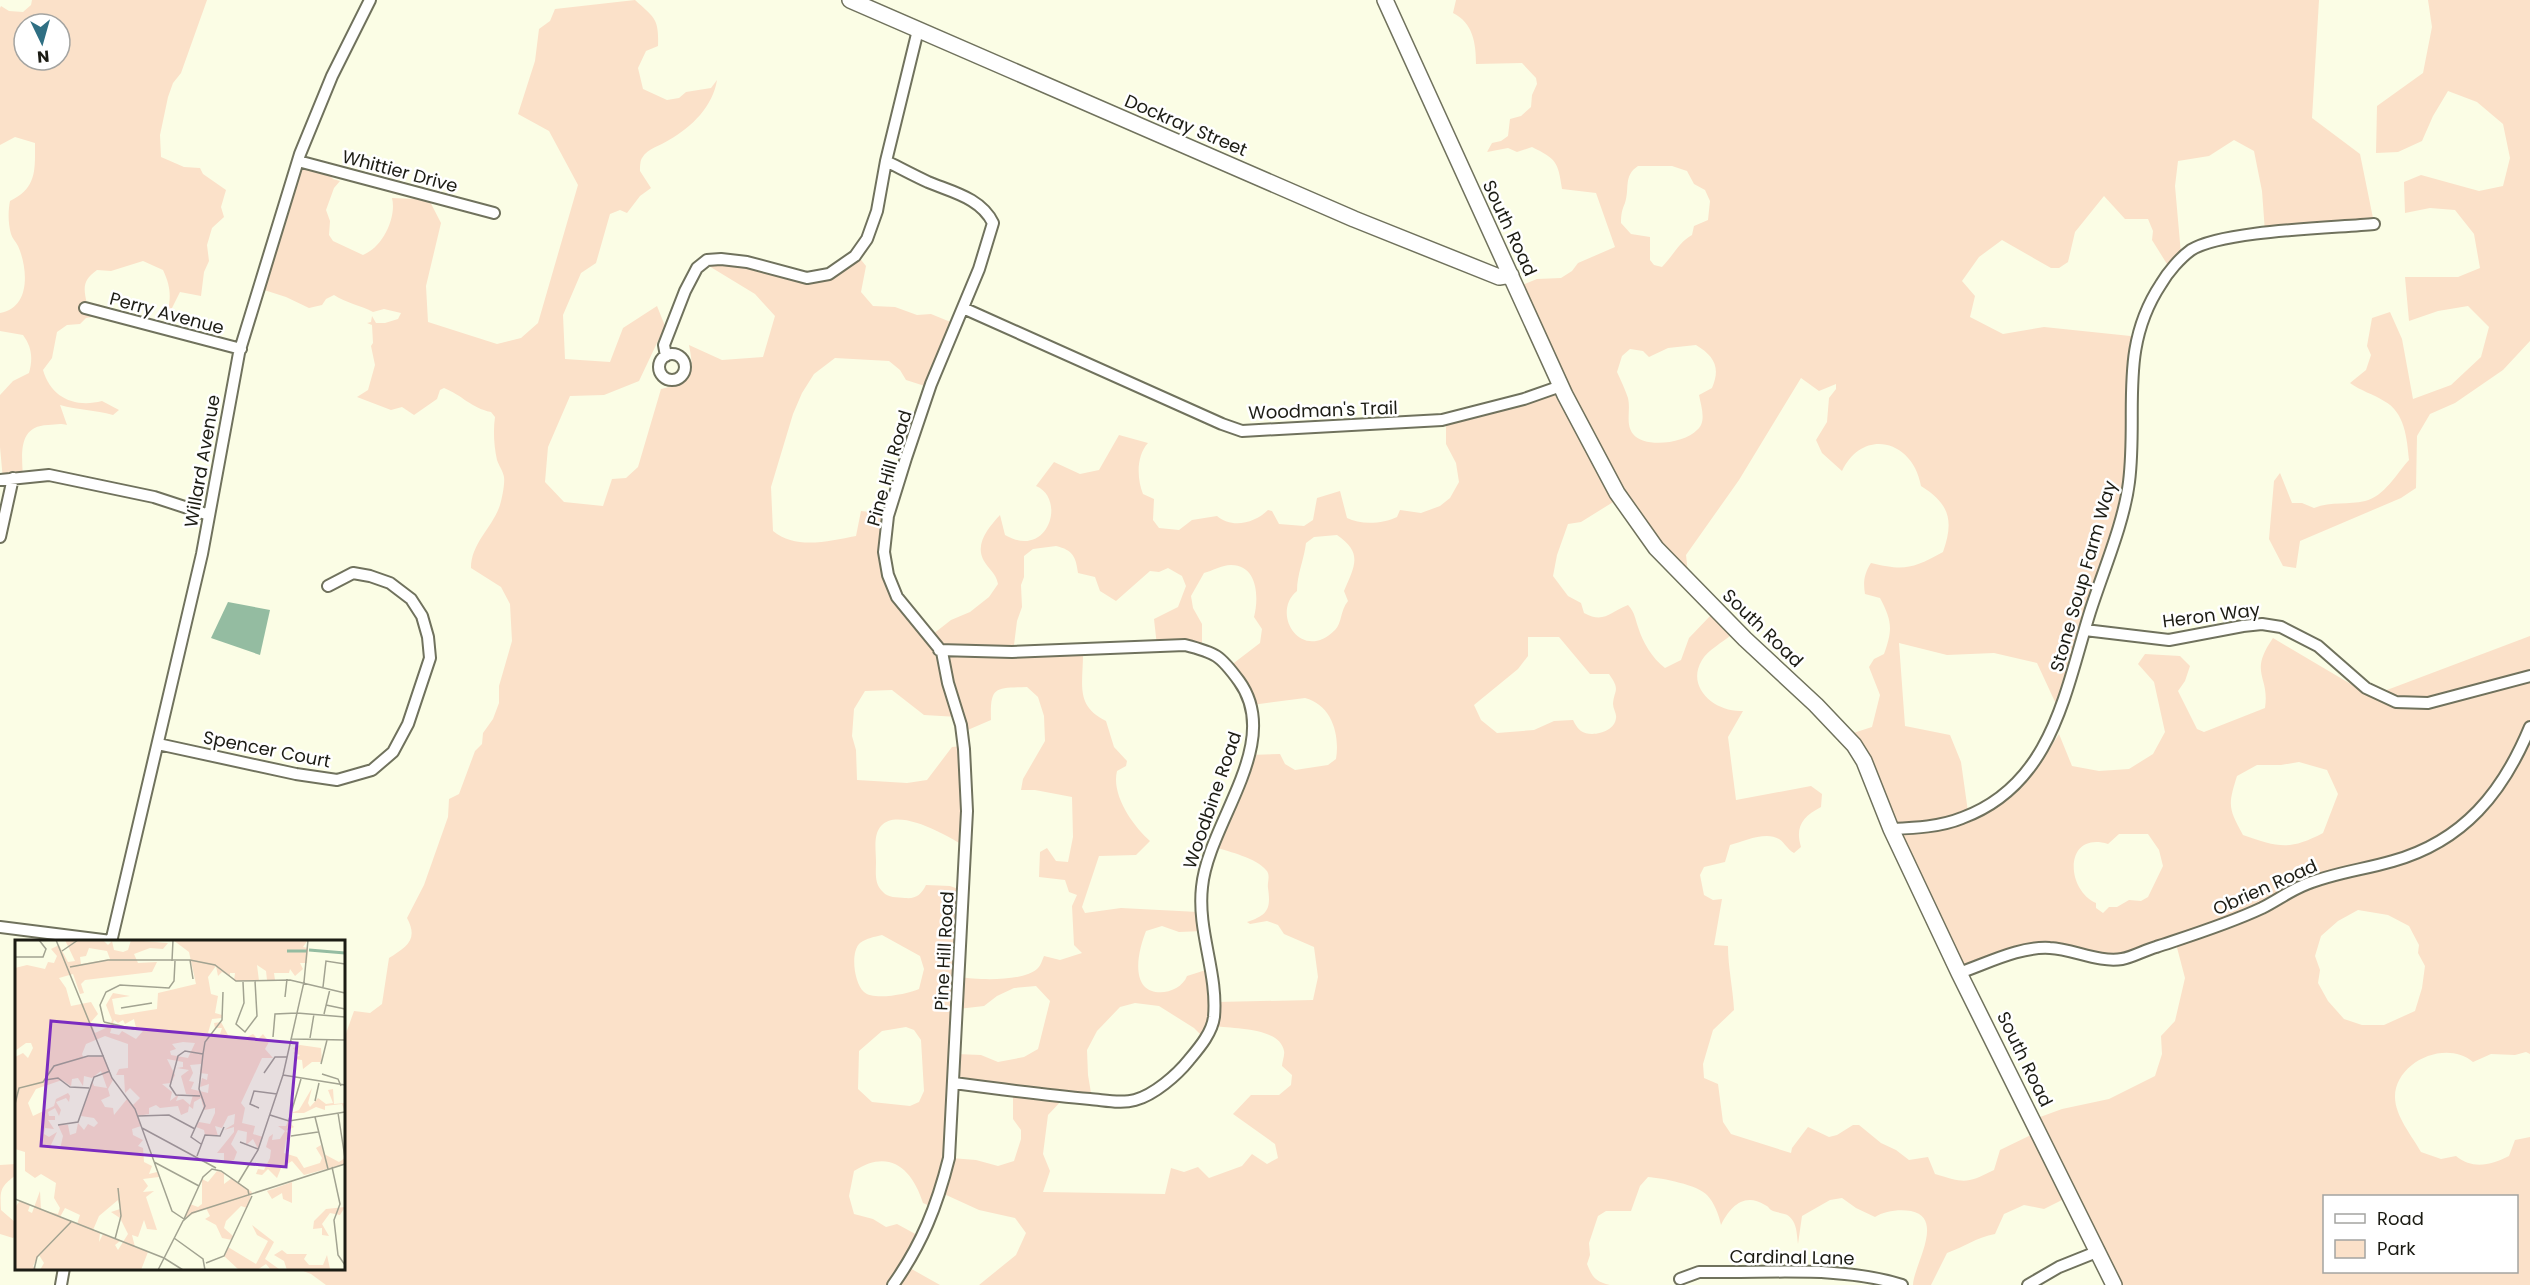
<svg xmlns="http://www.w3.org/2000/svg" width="2530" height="1285" viewBox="0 0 2530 1285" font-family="Poppins,sans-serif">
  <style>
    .green { fill: #fbe1c9; fill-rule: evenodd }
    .water { fill: #94bca1 }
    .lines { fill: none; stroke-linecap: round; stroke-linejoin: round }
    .street-casing { stroke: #70725d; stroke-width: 14 }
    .secondary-casing { stroke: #70725d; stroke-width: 18 }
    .street { stroke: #fff; stroke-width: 10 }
    .secondary { stroke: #fff; stroke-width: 15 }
    .labels { text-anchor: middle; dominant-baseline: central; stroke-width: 5; stroke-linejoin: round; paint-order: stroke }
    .street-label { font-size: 18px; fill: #1c1c14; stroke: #fff }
    .inset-river { fill: none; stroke: #94bca1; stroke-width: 3 }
    .inset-road { fill: none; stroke: #a2a391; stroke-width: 1.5 }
    .view { fill: #7b2cbf; fill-opacity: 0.15; stroke: #7b2cbf; stroke-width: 3 }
    .inset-edge { fill: none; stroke: #1c1c14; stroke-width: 3 }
  </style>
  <rect width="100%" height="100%" fill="#fbfde5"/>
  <!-- green -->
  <path class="green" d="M32,0H207L181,73L173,83L168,97L160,135L161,157L184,167L200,168L203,174L226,190L221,207L224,217L212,228L207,245L209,261L204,272L201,296L180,292L162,328C170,306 174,293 163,270L143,261L111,271L97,270C83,280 83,287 87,304H99L109,314L86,318L80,324L67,325L57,332L52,358L43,370C51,398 75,408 102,401L119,410L113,415C95,410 78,410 60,405L67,425C59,423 55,425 48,425C17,426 22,455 23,478L3,480L0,447V395L13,381L29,373C33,359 32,347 23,335L0,331V313C31,308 28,268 18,246C16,242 12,238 11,234C8,223 8,211 10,201C37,188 35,170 35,143L15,137L0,145V8L1,6L9,11L23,12L31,5ZM24,24H60V60H24Z
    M635,0C655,18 659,19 658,46L646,51L638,68L643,89L667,100L679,98L686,92L711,88L717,80C713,106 692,127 669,140C660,146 648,148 642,158C640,161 640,167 640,171L651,188L640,196L627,213L620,210L610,214L596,263L581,273L563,315L565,359L610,362L623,328L657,306L665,326L639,381L604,395L570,396L548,447L545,482L564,502L603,506L612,479L626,478L638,467L661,389C693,382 695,376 689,345L722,360L763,357L775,316L755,294L704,263L720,260L806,280L858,256L866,266L861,292L873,306L895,307L917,315L931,314L953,323L931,388L906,380L900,370L889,361L835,358L814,374L802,393L793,414L771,487L773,531C796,550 829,541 856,536L861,511L889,514L887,572L928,638L951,620L970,612L989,597L998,584C996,573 989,570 984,561C974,544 989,527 1000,515L1005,535C1048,560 1067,499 1036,486L1054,462L1080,474L1099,470L1119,435L1148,443C1136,456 1137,479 1143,494L1154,499L1153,520L1159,528L1179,530L1192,520L1217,516C1232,529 1255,523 1268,510L1272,511L1279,524L1304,526L1313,520L1317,498L1340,491L1347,518C1360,525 1383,524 1397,517L1400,510L1421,513L1440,506L1450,498L1459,482L1456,463L1446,444V422L1559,389L1517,287L1537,279L1561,278L1572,271L1578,263L1615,247L1596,193L1562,189C1558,161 1556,159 1532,147L1517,152L1508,148L1487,152L1492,143L1501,141L1508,136L1510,119L1521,116L1531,107L1532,95L1537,84L1536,78L1522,63L1476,64C1476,43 1473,23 1453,13L1456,0H2319L2312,118L2360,154L2374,223L2265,232L2262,191L2254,151L2234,140L2209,156L2178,161L2175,186L2181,254L2167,264L2152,240L2153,231L2148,219H2125L2104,196L2075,232L2068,262L2059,268H2051L2002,240L1979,257L1962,281L1975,296L1970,317L2003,334L2044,327L2140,337L2129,506L2062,704H2056L2037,663L1994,653L1947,655L1899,643L1905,726L1950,735L1961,762L1969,819L2003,801L2034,773L2059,734L2072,766L2099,771L2129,769L2153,754L2165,732L2154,682L2138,664L2145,654L2180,656L2190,666L2185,681L2178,691L2197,729L2204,732L2265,708C2270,675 2248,674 2273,638L2371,696L2530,636V1054L2526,1052L2515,1055L2491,1054L2473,1062C2446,1039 2395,1062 2395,1097C2395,1116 2412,1136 2421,1152L2441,1159L2456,1156C2473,1170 2491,1165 2509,1156L2515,1140L2530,1137V1285H2113L2068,1197L2044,1209L2024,1205L2004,1214L1995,1234C1977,1237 1964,1247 1947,1253L1931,1285H1913C1913,1267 1946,1218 1911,1211C1899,1209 1884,1211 1875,1217L1856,1208L1842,1198L1830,1200L1802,1216L1798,1244C1797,1237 1797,1227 1793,1221C1788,1212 1781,1214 1773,1211C1767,1208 1771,1208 1765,1205C1744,1192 1730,1207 1721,1225C1719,1215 1714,1202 1707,1195C1698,1185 1662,1178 1648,1177L1640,1186L1631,1211H1606L1598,1216L1589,1243L1590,1255L1587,1264C1592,1277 1596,1282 1610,1285H979L1016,1255L1026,1233L1015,1218L979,1210L944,1194L935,1208L923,1203C912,1168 889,1148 854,1171L849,1196L854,1214L873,1219L886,1227L897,1224L919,1236L908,1267L940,1285H326L311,1274L298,1269L344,1268V1039L354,1011L370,1013L382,1004L389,958C406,947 419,940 407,918L424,885L448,817L449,799L459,794L475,751L482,744L483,733L493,719L499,703V686L512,641L510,604L501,587L471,568C471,543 493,527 500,505C502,498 505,484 504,477C503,471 499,466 497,460C494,446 493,431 495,417L491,412C471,408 462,395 444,388L440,390L437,399L414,415L402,407L391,410L357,397L368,390L375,365L371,346L373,343L372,325L367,323L371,322L372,316L376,323H385L398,319L401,313L384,309L373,312C360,305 346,303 334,295L326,299L322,305L309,308L286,297L261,289L298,163L327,172L333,179L340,181L334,188L326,210L330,221L329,235L333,241L363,255C382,248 397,218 392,198L417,199L425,192L441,223L426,286L428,322L497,344L521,338L538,323L578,185L549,131L518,114L535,61L539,29L550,21L555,9ZM1638,166H1672L1687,171L1694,184L1705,190L1710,201L1708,220L1694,226L1692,235C1679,242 1673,256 1662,267L1654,265L1650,260V237L1631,234L1621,223C1621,214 1622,210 1625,203C1630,188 1623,176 1638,166ZM1696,345C1714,356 1721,367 1712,388L1699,395C1701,406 1707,422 1697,430C1685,443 1645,449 1633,434C1625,424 1631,410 1628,398C1625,389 1621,381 1617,372L1622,356L1630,349L1643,351L1649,357L1668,348ZM1801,378L1819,391L1836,384V389L1829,398L1827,422L1816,440L1822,453L1842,471C1863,427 1913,440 1921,486C1950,504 1954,521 1943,552C1912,569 1904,571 1871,563C1864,574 1863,582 1865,594L1880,598C1892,621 1893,629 1884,654L1874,659L1869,667L1880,695L1872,727L1844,736L1960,975L2051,944L2109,956L2145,950L2175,940L2185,978L2175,1021L2161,1036L2162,1054L2155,1076L2109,1099L2062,1109L2032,1120L2037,1132L2000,1150L1994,1170C1966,1184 1965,1183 1935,1174L1928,1157L1909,1160L1896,1150L1881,1143L1859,1125H1853L1837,1135L1829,1137L1808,1127L1792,1148L1791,1153L1731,1134L1723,1122L1718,1084L1704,1078L1703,1064L1713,1030L1734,1010C1733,988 1728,968 1728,946L1714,945L1722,899L1713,900L1704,895L1700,875L1704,867L1725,862L1730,845C1744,841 1766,831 1779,839C1785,843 1787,849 1794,853L1801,847C1795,827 1802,817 1821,807L1822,794L1811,786L1736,800L1728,737L1743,711C1716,713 1685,688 1702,660C1708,650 1723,642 1731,635L1711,615L1689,638L1681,660L1665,668C1652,658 1643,643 1638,627C1635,618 1635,613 1628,605C1610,612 1604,624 1584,613L1581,603L1568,596L1553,576L1557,555L1568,524L1581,522L1618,499L1689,582L1686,555L1739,480ZM1337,535C1363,553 1355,565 1344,591L1348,601C1340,611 1342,623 1335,630C1301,664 1270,613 1297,591C1297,574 1304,560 1306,543L1314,537ZM1056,546C1073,550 1076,557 1078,573L1095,577L1100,591L1116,601L1150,571L1159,572L1168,568L1182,576L1186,586L1178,607L1154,619L1157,646L1202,650V624L1193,608L1191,596L1204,573C1212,571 1222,565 1231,565C1258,565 1259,598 1254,617L1262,629L1260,643L1230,666L1252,705L1305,698C1332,705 1340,735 1336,759L1328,765L1295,770L1285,764L1280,754L1250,755L1215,847C1230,852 1256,858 1266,870C1271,875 1267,882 1268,888C1271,909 1268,915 1247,922L1250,924L1267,921L1278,925L1284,934L1314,947L1318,977L1313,1000L1217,1002L1209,969L1187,976C1181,992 1155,998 1144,986C1133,973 1140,946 1146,931L1162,926L1179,932L1203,931L1198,912L1121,908L1085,913L1082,907L1099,856L1136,855L1150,841C1133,826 1111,795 1117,771L1126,766L1127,761L1114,747L1106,721C1075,706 1083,685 1083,654L1013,653L1017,621L1022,607L1021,585L1024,577V556L1033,549ZM1528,637H1559L1590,674H1609C1621,691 1614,689 1613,704C1613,709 1617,714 1616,718C1615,732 1591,738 1581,731C1578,729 1575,724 1573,720L1554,721L1534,730L1497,733L1481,720L1474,705L1518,669L1528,656ZM1027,687L1038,697L1044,716L1045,741L1023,779L1021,790H1035L1072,797L1073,837L1068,862L1056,861L1047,848L1040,852L1039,877L1065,880L1069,892L1077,895L1072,906L1074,945L1082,953L1060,960L1044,956C1042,960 1041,965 1038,968C1024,982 978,980 960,977L964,891L950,886L926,885C921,895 916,899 905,898C897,897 888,898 883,892C874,884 876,873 876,862C876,850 873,835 881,826C898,806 950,837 966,847L963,746L952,747L927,780L907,783L857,780L856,750L852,736L854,709L865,691L892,690L924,715L958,717L963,732L991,720C990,686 995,688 1027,687ZM2299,762L2327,770L2338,794L2323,833C2289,851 2278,847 2243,835C2228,808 2228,805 2237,776L2257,765H2281ZM2119,834H2148L2159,850L2163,866L2148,897L2141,901L2129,900L2117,907H2109L2103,913L2096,908V903C2065,889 2064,831 2108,844ZM2358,910L2388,915L2409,926L2419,945L2418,953L2425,966L2422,988L2415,1011L2384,1025H2362L2344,1019L2328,1001L2318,983L2320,970L2315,956L2321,936L2338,921ZM882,935L920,956L924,969L919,989C908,994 873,1001 864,992C854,983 850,952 860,943C867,938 874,937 882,935ZM1036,986L1050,1001L1038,1049L1024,1057L998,1062L981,1055L956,1054L958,1009L984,1006L997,996L1014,988ZM1135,1003L1159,1006L1194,1028L1205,1039L1215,1026C1233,1029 1280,1027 1284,1051C1285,1055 1282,1062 1282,1066L1292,1075L1291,1085L1279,1095H1251L1233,1114L1275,1144L1278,1158L1267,1164L1252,1154L1242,1166L1209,1178L1198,1167L1184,1172L1171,1168L1165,1194L1043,1192L1050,1171L1043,1154L1048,1115L1064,1098L1092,1099L1088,1075L1087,1050L1097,1031L1120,1007ZM906,1027L914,1030L921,1040L924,1091L919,1102L910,1106L872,1102L858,1089L859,1051L882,1031ZM955,1085L1013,1095V1119L1021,1130V1139L1014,1161L998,1166L976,1160L951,1158ZM2324,1196H2516V1272H2324Z
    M2428,0H2530V341L2503,370L2455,403L2430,414L2417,436L2416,488L2401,498L2300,541L2296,568L2283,566L2269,539L2274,481L2280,473L2292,503H2302L2314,508C2332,501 2348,505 2365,501C2384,497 2397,473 2409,460C2407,439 2405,412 2384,401C2373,394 2361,391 2350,383L2366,370L2371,355L2367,346L2372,318L2390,312L2402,339L2413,399L2451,385L2481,357L2489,327L2468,306L2438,311L2409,321L2405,277H2458L2480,268L2474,234L2455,210L2430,208L2405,213L2404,182L2421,175L2479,191L2503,186L2510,158L2503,124L2477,102L2448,91L2433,116L2422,141L2398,152L2376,153L2377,106L2423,73L2432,27Z
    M16,1164V1175C0,1187 0,1190 1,1210L16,1223V1235L13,1238L0,1234V1165Z"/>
  <!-- water -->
  <path class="water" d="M228,602L270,610L260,655L211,638Z"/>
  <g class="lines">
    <!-- street casing -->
    <g class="street-casing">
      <path id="street" d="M298,161L494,213
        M886,161C900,168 913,175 928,182C952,192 981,198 993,223L979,269L931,384L906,458L888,516L884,552L888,575L897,597L942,652L948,683L961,725L964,749L967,811L949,1158C937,1206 922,1244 893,1285
        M85,308L241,349
        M963,308L1222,424L1242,431L1442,420L1524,399L1561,386
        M659 367a13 13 0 1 1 26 0a13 13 0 1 1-26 0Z
        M666,356L664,345L685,291L697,268L707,260L721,259L747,262L807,278L829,274L855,256L867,239L877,211L886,161L918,30
        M0,480L49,475L154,497L209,515
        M0,537L13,478
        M2085,630L2169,640L2243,626L2262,624L2281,627L2318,646L2366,688L2396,702L2428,703L2530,676
        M939,650L1012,652L1185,645C1216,653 1220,655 1239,681C1284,743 1208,823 1202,887C1197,931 1218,973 1214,1017C1212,1033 1199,1048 1189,1060C1177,1075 1154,1095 1135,1100C1121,1104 1104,1100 1090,1099C1044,1095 999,1089 954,1083
        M158,744L296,774L337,780L372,770L393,752L408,724L430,658L428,637L422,616L411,599L390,583L370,576L353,573L328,586
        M1891,829C1914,828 1940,827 1962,818C2052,785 2065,692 2090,612C2103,571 2124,523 2129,482C2138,410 2118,349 2161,284C2168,272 2180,258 2191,250C2223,230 2333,228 2374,224
        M0,927L111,941
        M111,942L202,554L239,353L300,154L332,76L370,0
        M1959,973C1988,963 2020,946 2050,948C2073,949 2099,963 2122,959C2133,957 2145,950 2156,947C2192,935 2228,924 2262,908C2276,901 2288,892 2302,886C2331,873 2363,870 2393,861C2464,841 2503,792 2530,727
        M1680,1279L1699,1272H1713C1775,1273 1842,1266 1902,1285
        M61,1285L64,1268
        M2028,1285L2059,1267L2099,1251"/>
    </g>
    <!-- secondary casing -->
    <g class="secondary-casing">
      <path id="secondary" d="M850,0L1354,219L1499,277L1511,275
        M1385,0L1565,395L1617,493L1656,548L1745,639L1816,705L1854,745L1864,761L1891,829L1959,973L2114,1285"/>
    </g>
    <!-- street -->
    <use href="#street" class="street"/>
    <!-- secondary -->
    <use href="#secondary" class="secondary"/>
  </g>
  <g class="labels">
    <!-- street labels -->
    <g class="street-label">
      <text transform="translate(1186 125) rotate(23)">Dockray Street</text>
      <text transform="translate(400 171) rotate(15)">Whittier Drive</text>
      <text transform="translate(1510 228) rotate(65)">South Road</text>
      <text transform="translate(167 313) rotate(15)">Perry Avenue</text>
      <text transform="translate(1323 410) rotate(-2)">Woodman's Trail</text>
      <text transform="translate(202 461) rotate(-80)">Willard Avenue</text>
      <text transform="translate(889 468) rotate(-74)">Pine Hill Road</text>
      <text transform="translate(2083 576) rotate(-74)">Stone Soup Farm Way</text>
      <text transform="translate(2211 615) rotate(-7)">Heron Way</text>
      <text transform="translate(1763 628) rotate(44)">South Road</text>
      <text transform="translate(267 749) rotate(11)">Spencer Court</text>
      <text transform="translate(1212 800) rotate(-71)">Woodbine Road</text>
      <text transform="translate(2265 887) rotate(-24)">Obrien Road</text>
      <text transform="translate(944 951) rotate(-87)">Pine Hill Road</text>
      <text transform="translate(2025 1059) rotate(64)">South Road</text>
      <text transform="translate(1792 1257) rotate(1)">Cardinal Lane</text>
    </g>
  </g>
  <!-- overview -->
  <g transform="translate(15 940)">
    <rect width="330" height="330" fill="#fbfde5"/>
    <path d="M50,0H88L93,5L97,1L99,10L108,12L113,10L116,0L153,3L148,9L135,8L119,14L123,23L142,22L137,32L70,40L66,44L69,53L65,54L58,34L44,38L51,48L56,66L76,62L83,74L76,82L80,93L95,86L97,80L91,65L98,53L115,56L97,59L100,74L105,75L142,69L143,53L181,44L174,12L158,0H293L288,7L293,8L292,23H285L288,29L280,36L275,29L274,33H259L260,40H252L251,31L242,25L244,41H219L220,33H215V36L207,32L203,36L201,26L193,37L196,54L203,56L200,73L207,75V78L197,79L193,93L205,94L207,88H200L199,83L206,82L213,95L230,98L238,94L243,99L248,94L254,102L250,109L258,118H247L226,163L230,168L227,183L240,186L238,194L248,197L243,209L238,199L231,205L232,192L223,190L216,204L222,212L219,220L209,222V213H202L219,192V187L209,190L219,184L220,174L213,176L207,188L200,186L203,196L190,195L189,190L181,187L184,182L195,184L200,173V168L189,170L186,158L179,162L178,169L174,166L173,172L166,175L163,166L145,168L141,165L134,168V174L123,176L126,186L117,189L118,195L128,200L123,206L128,208L129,222L137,226L134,234L142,232L144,237L128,239L133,246L128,252L139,251L131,257L142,290L132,289L129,280L123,297L117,295L120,307L133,312L126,330H25L29,323L24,315L18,326L23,330H0V267L5,261L15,265L13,271L17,273L25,251L26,270L43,274L45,268L39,258L41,243L26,234L20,238L10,231V212L0,209V117L8,113L13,118L18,108L16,103H11L0,111V28L12,25L30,29L33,22L39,23L42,16L36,9L44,5L53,22L60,21ZM74,8L92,11L95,19L66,24L65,17L71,16ZM119,79L121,88L128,91L121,99L107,91L104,95L95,93L99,80L103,83L108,80L110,84ZM90,96L113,104V128L104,129L101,135H109L110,153L115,148L125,158L118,165L112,159L99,175L98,168L90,167L86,160L95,156L93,149L98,140L89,116L68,117L67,114L71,104ZM168,102L180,103L173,118L156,115L155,111L161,109L157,104ZM152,119L168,122V127L162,128L174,130L166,136L171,154L178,155L175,165L168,159L161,161L164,154L155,161L157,152L147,144L156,143L160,135ZM186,124L185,133L193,134L192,140L187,138L185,147L194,144L193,153L176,149L179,142L174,141L178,133L175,125ZM86,131L92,148L79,146L77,141L66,176L79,178L83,183L79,187L73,184L69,190L63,183L61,193L55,195L53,185H43L48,196L45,209L35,207L42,192L34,197L29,194L30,188L39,189L33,180H40V176H34L33,172L40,168L44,176L46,170L41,162L51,158L54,162L55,156L53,153L41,159L39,166L18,176L13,163L21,149L47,140L56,146L57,139L63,138L68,146L69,136L77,138ZM103,260L105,269L96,272L105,278L113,294L103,310L100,305L105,301L88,294L84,302L85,293L78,290L84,276ZM50,268L65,275L62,284L45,277ZM285,105L306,108L307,122H297L288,129L287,120L279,119L285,115L278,113L281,112L278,108ZM297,148L293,163L295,167L303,158L311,164L318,163L313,150L318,149L319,164L330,163V172L327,164L310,166V170L301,167L289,173H276L284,170ZM273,181L279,187L271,191L276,196L271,200L269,213L282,217L289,228L305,223L307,218L301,208L306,205L309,214L324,222L330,218V224L289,235L277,221L266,228L262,238L253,229L247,235L241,234L243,229L249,230L255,218L256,210L251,207L254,197L258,194L257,200L265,199L270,191L263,186H271ZM202,231L209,233V244L217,238L237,252L232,268L226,266L211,281L209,288L218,296L217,300L207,298L201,285L190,279L195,276L191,268L169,278L175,264L183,267L187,264V239L193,242ZM277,242V263L268,259L267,253L257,259L252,251ZM330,267L325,275L315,273L307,284L314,296L307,295V288L298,289L299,281L311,269ZM237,285L259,302L250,319L264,329L256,330L251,324L242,330H224L209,316L213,307L241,324L253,301L242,295ZM267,310L272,314H292L289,319L294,325H308L312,315L315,329L272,330L269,321L259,315Z" fill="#fbe1c9" fill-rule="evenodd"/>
    <path class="inset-river" d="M294,10L330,13M272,11H292"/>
    <path class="inset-road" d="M41,0L97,138L120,169L157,271L169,279L188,237L197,229L206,231L233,250L234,255M47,11L63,0M0,17H28L31,9L24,0M175,20L178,39M157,21L158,0M55,27L93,20H175L200,25L221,41L275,40L330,53M228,42L229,63L221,84L230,92L242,76L240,41M308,47L311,21L330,24M270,57L272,39M311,65L330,69M106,68L137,63M282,73L330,77M309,74L315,49M89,82L85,65L91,52L105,45L154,48L159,41L160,21M89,82L119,89M258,97L260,74L282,73M295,98L299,74M277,99L330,100M306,124L312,100M249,133L260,117H272M307,134L323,139L326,146M268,135L330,145M30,140L43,138L55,147L74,148M185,156L161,155L155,146L163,116L170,111L188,114M300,161L304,143M0,164L4,148L28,142L39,126L73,116H89M244,168L235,164L239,151L262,154M323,173L330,218M255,175L274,181L330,172M123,176L154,175L180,189M300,177L313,229M274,180L286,139M43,185L63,182L79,137L95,131M127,188L201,228M276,196L303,192M225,202L243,209M186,204L176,197L190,166L184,149L188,114L190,102L207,80L208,52M182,216L190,195L205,196L209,187M139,222L184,246M317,227L325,264L319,280L323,315L330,325M223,243L243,210L268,135L289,42L293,0M0,259L149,318L168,330M159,298L188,319L190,330M100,299L106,276L103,248M191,323L209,316L237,256M19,330L22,317L56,282M143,330L168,281L177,273L330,224"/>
    <path class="view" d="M36,81L282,103L271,227L26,206Z"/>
    <rect width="330" height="330" class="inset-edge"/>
  </g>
  <!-- legend -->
  <rect x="2323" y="1195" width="195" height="78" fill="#ffffff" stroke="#a4a4a1" stroke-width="1.5"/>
  <rect x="2335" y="1214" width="30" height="9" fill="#ffffff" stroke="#a4a4a1" stroke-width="1.5"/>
  <text x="2377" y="1225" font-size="18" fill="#1c1c14">Road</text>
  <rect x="2335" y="1240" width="30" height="18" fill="#fbe1c9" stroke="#a4a4a1" stroke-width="1.5"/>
  <text x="2377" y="1255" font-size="18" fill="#1c1c14">Park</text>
  <!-- north arrow -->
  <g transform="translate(42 42) rotate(175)"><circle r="28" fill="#ffffff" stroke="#a4a4a1" stroke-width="1.5"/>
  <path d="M0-4.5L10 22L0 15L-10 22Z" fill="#2f6f83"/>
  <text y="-9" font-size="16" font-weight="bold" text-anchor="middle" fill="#1c1c14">N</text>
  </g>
</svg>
